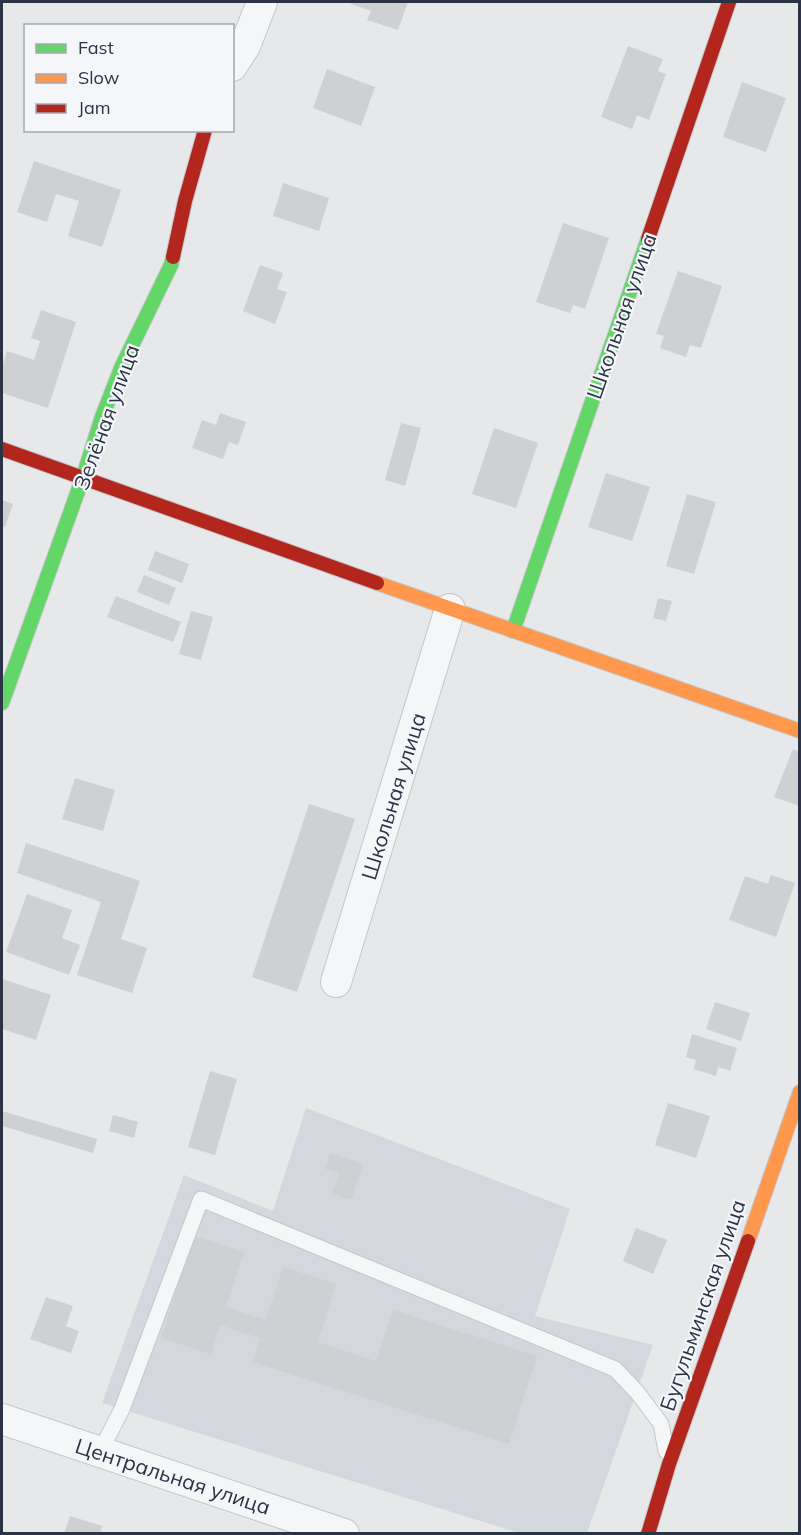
<svg xmlns="http://www.w3.org/2000/svg" width="801" height="1535" viewBox="0 0 801 1535" font-family="Mulish,sans-serif">
  <style>
    .built { fill: #d4d7dd }
    .building { fill: #ced0d3 }
    .lines { fill: none; stroke-linecap: round; stroke-linejoin: round }
    .lane-casing { stroke: #c4c6c8; stroke-width: 17 }
    .street-casing { stroke: #c4c6c8; stroke-width: 32 }
    .fast-casing { stroke: #c4c6c8; stroke-width: 16 }
    .slow-casing { stroke: #c4c6c8; stroke-width: 16 }
    .jam-casing { stroke: #c4c6c8; stroke-width: 16 }
    .lane { stroke: #f5f6f7; stroke-width: 15 }
    .street { stroke: #f5f6f7; stroke-width: 30 }
    .fast { stroke: #63d668; stroke-width: 14 }
    .slow { stroke: #ff974d; stroke-width: 14 }
    .jam { stroke: #b3261e; stroke-width: 14 }
    .labels { text-anchor: middle; dominant-baseline: central; stroke-width: 4.5; stroke-linejoin: round; paint-order: stroke }
    .street-label { font-size: 21px; fill: #2b3445; stroke: #f4f6f9 }
  </style>
  <rect width="100%" height="100%" fill="#e6e8ea"/>
  <!-- built -->
  <path class="built" d="M306,1108L570,1209L535,1316L653,1345L587,1533H519L102,1403L184,1175L273,1211Z"/>
  <!-- building -->
  <path class="building" d="M346,2H408L398,30L367,20L371,11Z
    M628,46L663,59L658,71L666,74L649,120L637,115L632,129L601,117Z
    M327,69L375,87L361,126L313,108Z
    M742,82L786,98L766,152L723,137Z
    M34,161L121,190L102,247L68,236L79,201L56,194L47,222L17,212Z
    M283,183L329,198L319,231L273,216Z
    M563,223L609,238L585,309L573,305L570,313L536,302Z
    M260,265L283,273L277,289L287,292L275,324L243,311Z
    M678,271L722,286L701,348L690,345L686,357L660,348L664,336L656,334Z
    M41,310L76,322L48,408L2,393V367L7,351L34,360L40,341L31,338Z
    M220,413L246,422L238,445L229,442L223,459L192,448L202,420L216,425Z
    M401,423L421,428L405,486L385,480Z
    M494,428L538,443L516,508L472,494Z
    M606,473L650,487L632,541L588,527Z
    M687,494L716,502L694,574L666,566Z
    M2,500L13,504L5,527L2,526Z
    M155,551L189,564L182,583L148,570Z
    M144,575L176,588L169,605L137,592Z
    M116,596L181,622L173,642L107,617Z
    M658,598L672,601L666,621L653,618Z
    M191,611L213,617L201,660L179,654Z
    M793,749L800,752V806L774,797Z
    M75,778L115,790L103,831L62,819Z
    M309,804L355,819L297,992L252,977Z
    M26,843L140,881L121,939L147,948L132,993L77,975L101,902L17,873Z
    M771,875L795,883L776,937L729,920L745,876L768,884Z
    M27,894L72,910L62,938L80,945L69,975L6,952Z
    M2,979L51,995L36,1040L2,1029Z
    M715,1002L750,1013L741,1041L706,1029Z
    M692,1034L737,1048L730,1071L718,1067L716,1076L694,1069L696,1060L686,1057Z
    M210,1071L237,1079L215,1155L188,1147Z
    M668,1103L710,1116L696,1158L655,1145Z
    M2,1111L97,1139L93,1153L2,1126Z
    M113,1115L138,1122L134,1138L109,1131Z
    M330,1153L363,1164L351,1200L332,1194L339,1173L325,1169Z
    M636,1228L667,1240L653,1274L623,1261Z
    M194,1236L244,1252L226,1307L266,1320L283,1267L336,1284L318,1342L376,1361L393,1310L537,1356L509,1444L253,1362L260,1338L220,1325L211,1354L161,1338Z
    M46,1297L73,1306L66,1326L79,1331L71,1353L30,1339Z
    M70,1516L102,1526L100,1534H64Z"/>
  <g class="lines">
    <!-- lane casing -->
    <g class="lane-casing">
      <path id="lane" d="M100,1452L122,1409L201,1199L615,1369L637,1392L661,1424L666,1451"/>
    </g>
    <!-- street casing -->
    <g class="street-casing">
      <path id="street" d="M232,66L245,46L262,2
        M336,982L450,609
        M2,1419L344,1534"/>
    </g>
    <!-- fast casing -->
    <g class="fast-casing">
      <path id="fast" d="M513,631L648,239
        M2,703L83,477L102,417L122,366L171,265L173,257"/>
    </g>
    <!-- slow casing -->
    <g class="slow-casing">
      <path id="slow" d="M377,583L800,731
        M748,1241L800,1092"/>
    </g>
    <!-- jam casing -->
    <g class="jam-casing">
      <path id="jam" d="M648,239L729,2
        M173,257L185,201L205,130
        M2,449L377,583
        M648,1534L669,1464L748,1241"/>
    </g>
    <!-- lane -->
    <use href="#lane" class="lane"/>
    <!-- street -->
    <use href="#street" class="street"/>
    <!-- fast -->
    <use href="#fast" class="fast"/>
    <!-- slow -->
    <use href="#slow" class="slow"/>
    <!-- jam -->
    <use href="#jam" class="jam"/>
  </g>
  <g class="labels">
    <!-- street labels -->
    <g class="street-label">
      <text transform="translate(621 316) rotate(-71)">Школьная улица</text>
      <text transform="translate(106 417) rotate(-70)">Зелёная улица</text>
      <text transform="translate(393 796) rotate(-73)">Школьная улица</text>
      <text transform="translate(702 1305) rotate(-71)">Бугульминская улица</text>
      <text transform="translate(173 1476) rotate(18)">Центральная улица</text>
    </g>
  </g>
  <!-- border -->
  <rect width="801" height="1535" fill="none" stroke="#2b3445" stroke-width="6"/>
  <!-- legend -->
  <rect x="24" y="24" width="210" height="108" fill="#f4f6f9" stroke="#a4a8b1" stroke-width="1.5"/>
  <rect x="36" y="44" width="30" height="9" fill="#63d668" stroke="#a4a8b1" stroke-width="1.5"/>
  <text x="78" y="54" font-size="18" fill="#2b3445">Fast</text>
  <rect x="36" y="74" width="30" height="9" fill="#ff974d" stroke="#a4a8b1" stroke-width="1.5"/>
  <text x="78" y="84" font-size="18" fill="#2b3445">Slow</text>
  <rect x="36" y="104" width="30" height="9" fill="#b3261e" stroke="#a4a8b1" stroke-width="1.5"/>
  <text x="78" y="114" font-size="18" fill="#2b3445">Jam</text>
</svg>
